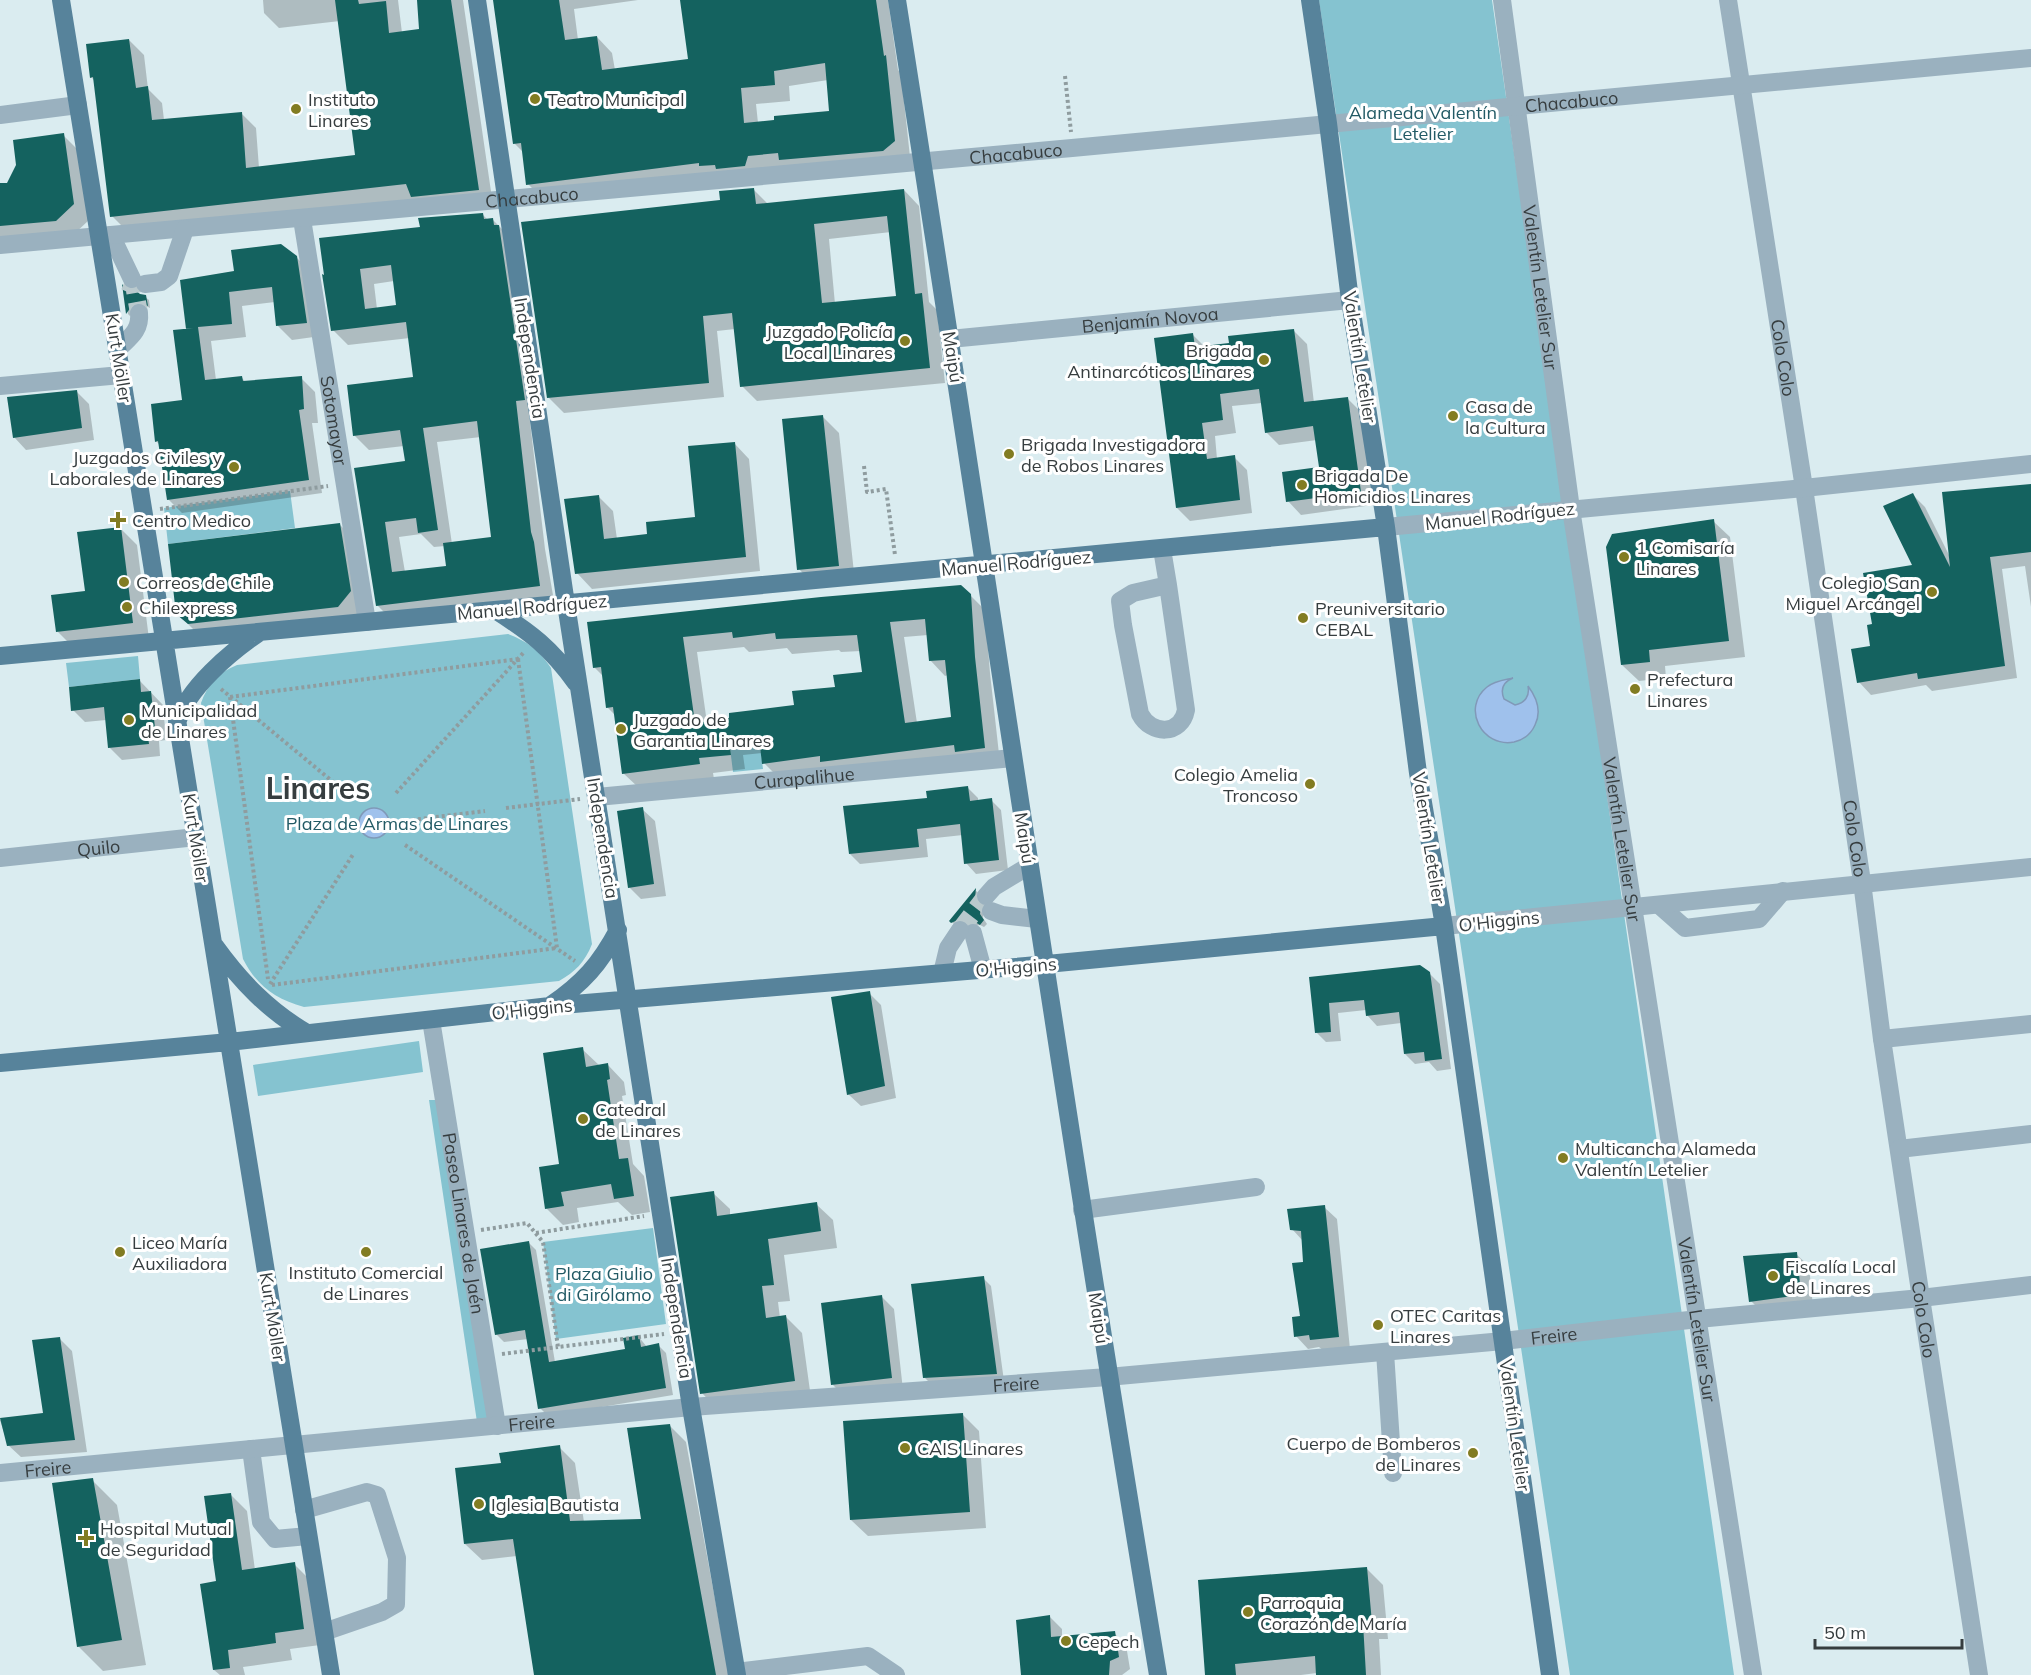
<svg xmlns="http://www.w3.org/2000/svg" width="2031" height="1675" viewBox="0 0 2031 1675" font-family="Mulish,sans-serif">
  <style>
    .green { fill: #85c3d0 }
    .water { fill: #9fc1ec; stroke: #8099b8; stroke-width: 1.5 }
    .shadow { fill: #0003; fill-rule: evenodd }
    .building { fill: #14625f; fill-rule: evenodd }
    .lines { fill: none; stroke-linecap: round; stroke-linejoin: round }
    .minor-tunnel { stroke: #b9c9cd; stroke-width: 18; stroke-dasharray: 18 9; stroke-linecap: butt }
    .path { stroke: #8f9c9f; stroke-width: 4; stroke-dasharray: 3 3; stroke-linecap: butt }
    .minor { stroke: #9ab1bf; stroke-width: 18 }
    .major { stroke: #57839b; stroke-width: 18 }
    .poi-dot { fill: #827c22; stroke: #fff; stroke-width: 2 }
    .labels { text-anchor: middle; dominant-baseline: central; stroke-width: 6; stroke-linejoin: round; paint-order: stroke }
    .poi-label { font-size: 18px; fill: #363d3f; stroke: #fff; text-anchor: start }
    .street-label { font-size: 18px; fill: #363d3f; stroke: #fff }
    .park-label { font-size: 18px; fill: #225a65; stroke: #fff }
    .town-label { font-size: 30px; font-weight: bold; fill: #363d3f; stroke: #fff }
  </style>
  <rect width="100%" height="100%" fill="#daecf0"/>
  <!-- green -->
  <path class="green" d="M1319,0H1492L1734,1675H1570Z
    M290,491L295,528L168,544L164,508Z
    M508,634C527,641 540,651 551,668L592,944C585,962 575,972 559,981L304,1007C275,999 257,986 243,959L201,703C207,685 219,672 237,665Z
    M138,656L140,679L69,687L66,663Z
    M759,737L763,769L733,772L729,740Z
    M419,1041L423,1072L258,1096L253,1065Z
    M429,1100H440L491,1420L477,1422Z
    M653,1228L666,1324L556,1339L543,1242Z"/>
  <!-- water -->
  <path class="water" d="M1513,678C1503,682 1500,689 1504,699L1515,705C1525,703 1530,696 1528,686C1537,698 1542,711 1535,725C1531,734 1523,740 1514,742C1482,748 1461,708 1487,687C1494,681 1504,680 1513,678Z
    M359 823a15 15 0 1 1 30 0a15 15 0 1 1-30 0Z"/>
  <!-- shadow -->
  <path class="shadow" d="M263,0H398L402,33L420,30L418,0H463L493,205L127,231L112,216L95,81L91,77L129,40L144,55L148,89L162,103L164,120L241,113L256,128L259,168L357,156L340,21L279,28L264,13Z
    M495,0H638L574,9L578,40L597,37L612,53L615,70L690,60L681,0H888L898,70L901,73L910,157L544,200L528,184L524,153L514,143ZM828,80L830,112L758,123L756,104L790,101L789,86Z
    M63,135L79,151L89,220L72,236L0,242V185L8,184Z
    M754,190L768,204L904,190L919,206L929,302L937,310L945,383L757,401L742,386L735,329L717,331L724,397L564,413L548,397L722,202ZM891,232L897,297L835,304L829,239Z
    M482,214L488,220H493L508,235L545,549L554,601L392,620L377,605L355,469L406,462L404,446L369,450L354,435L415,379L410,338L348,345L333,330L324,277L422,228ZM394,281L397,306L377,309L374,284ZM481,437L493,539L452,544L437,442ZM421,534L434,547L445,546L447,567L405,572L399,537Z
    M296,257L310,271L321,336L292,340L278,326L275,302L242,306L246,337L211,341L216,380L242,378L246,383L301,378L315,392L318,423H312L322,493L182,513L168,499L160,445L156,441L184,402L190,330L235,273Z
    M124,288L145,297L149,300L150,308L144,305L137,306L130,316L128,314Z
    M1294,331L1307,344L1314,403L1347,398L1361,412L1373,505L1301,515L1288,501L1320,468L1317,440L1279,445L1266,432L1262,403L1232,406L1236,433L1215,436L1217,459L1234,457L1247,470L1252,513L1190,521L1177,508L1193,335L1205,347L1231,344Z
    M77,392L89,404L94,440L26,450L14,437Z
    M823,417L839,433L855,582L815,586L799,569Z
    M734,443L749,459L760,571L592,589L577,573L598,496L613,511L617,539L649,535L697,519Z
    M2031,486V607L2025,566L2002,569L2017,678L1932,691L1926,685L1871,695L1859,682L1872,647L1874,625L1914,566L1913,495L1925,507L1950,557Z
    M1713,521L1730,537L1745,657L1665,666L1666,678L1639,681L1622,665Z
    M339,524L356,541L366,608L355,623L195,631L178,614Z
    M120,528L137,545L149,639L74,648L58,632L87,592Z
    M970,595L985,610L990,673L1000,763L779,778L764,763L762,753L743,755L745,769L713,773L714,779L639,788L623,773L616,716L607,707L604,677L594,667L589,624ZM928,635L930,660L945,676L948,675L953,719L917,723L904,637ZM744,647L749,652L787,648L792,654L839,650L841,652L861,651L864,673L836,688L795,706L707,723L697,652Z
    M140,681L163,705L166,740L159,741L160,756L122,760L109,747L106,720L85,722L73,710Z
    M968,788L978,798V801L991,800L1001,810L1008,870L976,874L966,863L963,835L926,839L928,857L860,864L850,854L929,799Z
    M642,809L655,821L666,896L641,899L629,887Z
    M976,891L979,893L978,904L984,911L983,918L987,924L984,927L980,925L973,926L965,922L956,926L951,921Z
    M1429,973L1440,984L1451,1069L1437,1071L1429,1062L1415,1064L1405,1054L1401,1023L1377,1026L1367,1015L1366,1010L1338,1013L1341,1041L1326,1042L1316,1032L1311,978Z
    M869,993L881,1005L896,1098L861,1106L848,1094Z
    M582,1049L600,1066L608,1065L624,1082L626,1095L622,1096L633,1164L644,1176L650,1212L632,1215L618,1202L577,1208L579,1222L563,1225L546,1208L561,1165Z
    M713,1193L730,1209V1215L816,1204L833,1220L837,1248L784,1255L790,1301L778,1302L780,1318L786,1317L802,1333L811,1398L718,1410L702,1393Z
    M1324,1207L1337,1219L1350,1349L1324,1351L1319,1347L1308,1349L1296,1336L1302,1318L1305,1263L1303,1241L1292,1229Z
    M528,1242L536,1250L555,1362L627,1350L638,1336L647,1347L658,1345L666,1353L673,1395L548,1416L540,1408L528,1339L504,1342L496,1334Z
    M1796,1254L1809,1266L1813,1307L1763,1313L1751,1301Z
    M983,1278L991,1286L1004,1381L933,1386L925,1378Z
    M881,1296L894,1309L903,1390L845,1397L833,1385Z
    M60,1339L72,1351L87,1452L21,1457L8,1445L0,1420L45,1414Z
    M963,1415L979,1431L986,1528L868,1536L851,1520Z
    M669,1425L686,1442L729,1675H536L517,1556L482,1560L465,1544L502,1464L559,1447L575,1463L584,1522L643,1521Z
    M92,1480L117,1505L146,1665L103,1671L78,1646Z
    M230,1494L247,1511L255,1570L294,1564L311,1581L320,1645L290,1649L292,1660L243,1667L245,1675H220L214,1670L218,1583Z
    M1367,1569L1383,1585L1388,1639H1379L1381,1675H1317V1673L1301,1675H1206Z
    M1049,1616L1062,1629V1638L1114,1633L1126,1645L1130,1669L1122,1675H1022Z"/>
  <!-- building -->
  <path class="building" d="M335,0H358L359,4L386,1L389,33L419,29L417,0H451L479,190L411,197L406,184L110,217L93,77L90,78L86,44L129,39L136,88L148,86L152,120L242,112L246,168L355,155Z
    M493,0H559L565,40L597,36L602,70L688,59L680,0H876L884,56L886,55L895,141L883,151L779,160L778,153L748,156L745,166L716,169L715,165L699,166V163L526,185L521,143L513,144ZM825,63L829,111L774,116V120L744,123L741,88L775,85L774,71Z
    M64,133L74,204L56,221L0,226V183H7L16,165L13,140Z
    M754,188L756,204L904,189L915,294L922,293L930,368L740,387L732,313L703,316L709,383L547,398L521,222L720,200L719,191ZM887,216L896,296L822,303L814,224Z
    M483,213L484,219L493,218L494,225H499L525,400L516,401L531,532L534,542L540,586L376,606L354,468L405,461L400,430L353,436L347,385L413,377L406,322L331,331L322,274L324,275L319,238L420,227L418,218ZM391,265L396,305L365,309L360,269ZM477,421L491,537L443,543L446,566L392,572L385,522L416,518L418,533L438,530L423,428Z
    M281,244L297,256L307,323L276,326L272,287L229,292L232,324L198,327L205,380L242,376L243,381L302,376L304,409L299,410L309,480L167,500L158,441L155,442L151,404L182,400L173,330L194,328L186,329L180,280L234,271L231,250Z
    M122,284L126,289L135,290L140,294L146,295L148,306L139,302L134,303L126,314Z
    M1294,329L1304,402L1348,397L1361,492L1286,502L1282,472L1319,467L1313,426L1265,433L1259,389L1220,394L1223,420L1202,423L1207,459L1235,455L1240,500L1176,508L1154,338L1193,333L1195,347L1229,343L1228,336Z
    M77,390L82,428L13,438L7,397Z
    M823,415L839,566L797,570L782,419Z
    M735,442L746,557L575,574L564,499L599,495L604,539L647,534L646,522L695,517L688,446Z
    M2031,484V552L1990,557L2005,666L1918,679L1917,673L1857,683L1851,649L1870,646L1867,625L1872,624L1863,573L1912,565L1883,506L1913,493L1950,567L1942,492Z
    M1714,519L1729,641L1649,650L1650,662L1621,665L1606,547L1612,534Z
    M340,523L351,591L338,607L188,624L176,614L168,544Z
    M121,527L133,623L56,632L51,595L85,591L77,532Z
    M961,585L971,594L975,657L985,748L955,752L954,745L820,762V756L762,764L759,737L729,740L731,755L699,758L700,764L622,774L613,707L606,708L601,667L593,668L587,622L821,597ZM925,619L929,661L945,660L951,717L905,723L890,622ZM732,632L733,638L775,633L776,639L857,635L862,672L833,675L835,687L792,691L794,705L729,713V718L695,723L683,637Z
    M140,679L141,692L151,691L155,728L147,729L149,744L108,748L104,707L71,711L69,687Z
    M968,786L970,801L992,798L999,860L964,864L960,824L917,829L919,847L849,854L843,806L927,798L926,791Z
    M643,807L654,884L628,888L617,811Z
    M976,888L975,899L981,906L980,914L984,920L980,925L975,922L968,923L960,919L951,923L949,921Z
    M1420,965L1430,972L1442,1059L1425,1061L1424,1052L1404,1054L1399,1012L1366,1016L1364,1000L1329,1003L1331,1032L1315,1033L1309,977Z
    M870,991L885,1086L847,1095L831,997Z
    M583,1047L586,1067L608,1063L610,1079L607,1080L619,1159L628,1158L634,1196L614,1199L611,1184L561,1192L564,1206L545,1209L539,1167L559,1164L543,1053Z
    M714,1191L717,1216L817,1202L821,1231L768,1239L774,1285L762,1286L766,1318L786,1315L795,1381L700,1394L670,1197Z
    M1325,1205L1339,1337L1310,1340L1309,1335L1294,1337L1292,1317L1300,1316L1292,1263L1303,1262L1301,1231L1290,1230L1287,1209Z
    M529,1241L549,1362L625,1349L623,1338L639,1335L641,1347L659,1343L666,1388L538,1409L525,1330L495,1335L480,1249Z
    M1797,1252L1801,1295L1749,1302L1743,1256Z
    M984,1276L997,1374L923,1378L911,1284Z
    M882,1295L892,1378L831,1385L821,1303Z
    M60,1337L75,1440L7,1446L0,1418L43,1413L32,1340Z
    M963,1413L970,1512L850,1520L843,1421Z
    M670,1424L716,1675H534L513,1539L464,1544L455,1468L501,1463L499,1453L560,1445L570,1521L641,1519L627,1428Z
    M93,1478L122,1640L77,1647L52,1483Z
    M231,1493L242,1570L295,1562L304,1629L275,1633L276,1643L228,1650L230,1668L213,1670L200,1584L216,1581L204,1496Z
    M1367,1567L1372,1623H1363L1366,1675H1316L1315,1656L1235,1664L1236,1675H1205L1198,1580Z
    M1050,1615L1051,1637L1115,1631L1119,1657L1110,1661L1109,1675H1021L1016,1620Z"/>
  <g class="lines">
    <!-- minor-tunnel -->
    <path class="minor-tunnel" d="M125,281L134,285L139,313
      M960,930L986,896"/>
    <!-- path -->
    <path class="path" d="M1065,76L1071,132
      M864,466L867,492L886,489L895,555
      M160,509L328,486
      M518,659L557,948
      M221,689L350,796
      M230,697L268,979
      M230,697L518,659
      M396,793L525,651
      M506,808L580,799
      M412,820L485,811
      M405,845L575,961
      M270,984L354,853
      M272,985L557,948
      M481,1230L527,1223L543,1242L558,1347L664,1334
      M536,1233L644,1216
      M502,1354L558,1347"/>
    <!-- minor -->
    <g class="minor">
      <path id="s1" d="M1502,0L1571,509L1753,1675"/>
      <path id="s2" d="M1728,0L1804,488L1862,882L1882,1039L1921,1298L1979,1675"/>
      <path d="M0,115L78,105"/>
      <path id="s3" d="M302,219L367,622"/>
      <path d="M111,235L132,279"/>
      <path id="s4" d="M0,245L1072,148L2031,58"/>
      <path d="M145,284L161,282L169,276L185,229"/>
      <path id="s5" d="M950,339L1350,300"/>
      <path d="M117,350C129,338 141,331 139,313"/>
      <path d="M0,386L121,375"/>
      <path d="M1386,527L1804,488L2031,464"/>
      <path d="M1162,549L1168,585L1186,710C1181,736 1151,735 1140,714L1123,625L1120,601L1133,593L1168,585"/>
      <path id="s6" d="M597,797L1013,758"/>
      <path id="s7" d="M0,858L196,837"/>
      <path d="M986,896L994,887L1029,866"/>
      <path d="M1659,905L1685,928L1759,919L1783,891"/>
      <path d="M991,911L1002,915L1037,919"/>
      <path d="M1444,926L2031,867"/>
      <path d="M973,933L983,970"/>
      <path d="M942,973L948,948L960,930"/>
      <path id="s8" d="M431,1020L497,1426"/>
      <path d="M1882,1039L2031,1024"/>
      <path d="M1899,1149L2031,1134"/>
      <path d="M1082,1210L1256,1187"/>
      <path d="M1385,1352L1393,1473"/>
      <path d="M251,1449L261,1522L275,1539L308,1536"/>
      <path id="s9" d="M0,1473L691,1407L1108,1377L1503,1341L1698,1319L1921,1298L2031,1285"/>
      <path d="M304,1510L367,1492L377,1495L397,1558L396,1604L382,1612L324,1632"/>
      <path d="M736,1672L868,1656L896,1675"/>
    </g>
    <!-- major -->
    <path class="major" d="M61,0L331,1675
      M477,0L566,604L691,1407L737,1675
      M897,0C985,558 1065,1117 1158,1675
      M1310,0L1328,123L1350,300L1386,527L1418,773L1444,926L1550,1675
      M495,610C531,633 551,648 576,683
      M0,656L1386,527
      M177,723C187,688 231,652 260,632
      M215,946C241,982 269,1011 307,1033
      M551,1005C583,983 600,964 618,930
      M0,1063L229,1042L550,1006L1026,966L1444,926"/>
  </g>
  <!-- markers -->
  <g class="poi-dot">
    <circle cx="535" cy="99" r="6"/>
    <circle cx="296" cy="109" r="6"/>
    <circle cx="905" cy="341" r="6"/>
    <circle cx="1264" cy="360" r="6"/>
    <circle cx="1453" cy="416" r="6"/>
    <circle cx="1009" cy="454" r="6"/>
    <circle cx="234" cy="467" r="6"/>
    <circle cx="1302" cy="485" r="6"/>
    <path d="M115 511h6v6h6v6h-6v6h-6v-6h-6v-6h6z"/>
    <circle cx="1624" cy="557" r="6"/>
    <circle cx="124" cy="582" r="6"/>
    <circle cx="1932" cy="592" r="6"/>
    <circle cx="127" cy="607" r="6"/>
    <circle cx="1303" cy="618" r="6"/>
    <circle cx="1635" cy="689" r="6"/>
    <circle cx="129" cy="720" r="6"/>
    <circle cx="621" cy="729" r="6"/>
    <circle cx="1310" cy="784" r="6"/>
    <circle cx="583" cy="1119" r="6"/>
    <circle cx="1563" cy="1158" r="6"/>
    <circle cx="120" cy="1252" r="6"/>
    <circle cx="366" cy="1252" r="6"/>
    <circle cx="1773" cy="1276" r="6"/>
    <circle cx="1378" cy="1325" r="6"/>
    <circle cx="905" cy="1448" r="6"/>
    <circle cx="1473" cy="1453" r="6"/>
    <circle cx="479" cy="1504" r="6"/>
    <path d="M83 1529h6v6h6v6h-6v6h-6v-6h-6v-6h6z"/>
    <circle cx="1248" cy="1612" r="6"/>
    <circle cx="1066" cy="1641" r="6"/>
  </g>
  <g class="labels">
    <!-- poi labels -->
    <g class="poi-label">
      <text x="308" y="99">Instituto<tspan x="308" dy="21">Linares</tspan></text>
      <text x="547" y="99">Teatro Municipal</text>
      <text x="893" y="331" text-anchor="end">Juzgado Policía<tspan x="893" dy="21">Local Linares</tspan></text>
      <text x="1252" y="350" text-anchor="end">Brigada<tspan x="1252" dy="21">Antinarcóticos Linares</tspan></text>
      <text x="1465" y="406">Casa de<tspan x="1465" dy="21">la Cultura</tspan></text>
      <text x="1021" y="444">Brigada Investigadora<tspan x="1021" dy="21">de Robos Linares</tspan></text>
      <text x="222" y="457" text-anchor="end">Juzgados Civiles y<tspan x="222" dy="21">Laborales de Linares</tspan></text>
      <text x="1314" y="475">Brigada De<tspan x="1314" dy="21">Homicidios Linares</tspan></text>
      <text x="132" y="520">Centro Medico</text>
      <text x="1636" y="547">1 Comisaría<tspan x="1636" dy="21">Linares</tspan></text>
      <text x="136" y="582">Correos de Chile</text>
      <text x="1920" y="582" text-anchor="end">Colegio San<tspan x="1920" dy="21">Miguel Arcángel</tspan></text>
      <text x="139" y="607">Chilexpress</text>
      <text x="1315" y="608">Preuniversitario<tspan x="1315" dy="21">CEBAL</tspan></text>
      <text x="1647" y="679">Prefectura<tspan x="1647" dy="21">Linares</tspan></text>
      <text x="141" y="710">Municipalidad<tspan x="141" dy="21">de Linares</tspan></text>
      <text x="633" y="719">Juzgado de<tspan x="633" dy="21">Garantia Linares</tspan></text>
      <text x="1298" y="774" text-anchor="end">Colegio Amelia<tspan x="1298" dy="21">Troncoso</tspan></text>
      <text x="595" y="1109">Catedral<tspan x="595" dy="21">de Linares</tspan></text>
      <text x="1575" y="1148">Multicancha Alameda<tspan x="1575" dy="21">Valentín Letelier</tspan></text>
      <text x="132" y="1242">Liceo María<tspan x="132" dy="21">Auxiliadora</tspan></text>
      <text x="1785" y="1266">Fiscalía Local<tspan x="1785" dy="21">de Linares</tspan></text>
      <text x="366" y="1272" text-anchor="middle">Instituto Comercial<tspan x="366" dy="21">de Linares</tspan></text>
      <text x="1390" y="1315">OTEC Caritas<tspan x="1390" dy="21">Linares</tspan></text>
      <text x="1461" y="1443" text-anchor="end">Cuerpo de Bomberos<tspan x="1461" dy="21">de Linares</tspan></text>
      <text x="917" y="1448">CAIS Linares</text>
      <text x="491" y="1504">Iglesia Bautista</text>
      <text x="100" y="1528">Hospital Mutual<tspan x="100" dy="21">de Seguridad</tspan></text>
      <text x="1260" y="1602">Parroquia<tspan x="1260" dy="21">Corazón de María</tspan></text>
      <text x="1078" y="1641">Cepech</text>
    </g>
    <!-- street labels -->
    <g class="street-label">
      <text stroke="none"><textPath href="#s4" startOffset="1578">Chacabuco</textPath></text>
      <text stroke="none"><textPath href="#s4" startOffset="1020">Chacabuco</textPath></text>
      <text stroke="none"><textPath href="#s4" startOffset="534">Chacabuco</textPath></text>
      <text stroke="none"><textPath href="#s1" startOffset="290">Valentín Letelier Sur</textPath></text>
      <text stroke="none"><textPath href="#s5" startOffset="201">Benjamín Novoa</textPath></text>
      <text transform="translate(953 357) rotate(81)">Maipú</text>
      <text transform="translate(1360 357) rotate(81)">Valentín Letelier</text>
      <text stroke="none"><textPath href="#s2" startOffset="362">Colo Colo</textPath></text>
      <text transform="translate(119 358) rotate(81)">Kurt Möller</text>
      <text transform="translate(530 358) rotate(81)">Independencia</text>
      <text stroke="none"><textPath href="#s3" startOffset="204">Sotomayor</textPath></text>
      <text transform="translate(1500 516) rotate(-6)">Manuel Rodríguez</text>
      <text transform="translate(1016 563) rotate(-5)">Manuel Rodríguez</text>
      <text transform="translate(532 607) rotate(-5)">Manuel Rodríguez</text>
      <text stroke="none"><textPath href="#s6" startOffset="208">Curapalihue</textPath></text>
      <text stroke="none"><textPath href="#s2" startOffset="848">Colo Colo</textPath></text>
      <text transform="translate(196 838) rotate(81)">Kurt Möller</text>
      <text transform="translate(603 838) rotate(81)">Independencia</text>
      <text transform="translate(1025 838) rotate(81)">Maipú</text>
      <text transform="translate(1429 838) rotate(81)">Valentín Letelier</text>
      <text stroke="none"><textPath href="#s1" startOffset="848">Valentín Letelier Sur</textPath></text>
      <text stroke="none"><textPath href="#s7" startOffset="99">Quilo</textPath></text>
      <text transform="translate(1499 921) rotate(-6)">O'Higgins</text>
      <text transform="translate(1016 967) rotate(-5)">O'Higgins</text>
      <text transform="translate(532 1009) rotate(-6)">O'Higgins</text>
      <text stroke="none"><textPath href="#s8" startOffset="206">Paseo Linares de Jaén</textPath></text>
      <text transform="translate(273 1317) rotate(81)">Kurt Möller</text>
      <text transform="translate(677 1318) rotate(81)">Independencia</text>
      <text transform="translate(1099 1318) rotate(81)">Maipú</text>
      <text stroke="none"><textPath href="#s1" startOffset="1334">Valentín Letelier Sur</textPath></text>
      <text stroke="none"><textPath href="#s2" startOffset="1334">Colo Colo</textPath></text>
      <text stroke="none"><textPath href="#s9" startOffset="1560">Freire</textPath></text>
      <text stroke="none"><textPath href="#s9" startOffset="1020">Freire</textPath></text>
      <text stroke="none"><textPath href="#s9" startOffset="534">Freire</textPath></text>
      <text transform="translate(1515 1425) rotate(82)">Valentín Letelier</text>
      <text stroke="none"><textPath href="#s9" startOffset="48">Freire</textPath></text>
    </g>
    <!-- park labels -->
    <g class="park-label">
      <text x="1423" y="112">Alameda Valentín<tspan x="1423" dy="21">Letelier</tspan></text>
      <text x="397" y="823">Plaza de Armas de Linares</text>
      <text x="604" y="1273">Plaza Giulio<tspan x="604" dy="21">di Girólamo</tspan></text>
    </g>
    <!-- town labels -->
    <g class="town-label">
      <text x="318" y="788">Linares</text>
    </g>
  </g>
  <!-- scale -->
  <path d="M1815 1639v9h147v-9" fill="none" stroke="#363d3f" stroke-width="3"/>
  <text x="1824" y="1639" font-size="18" fill="#363d3f" stroke="#ffffff" stroke-width="4.5" paint-order="stroke">50 m</text>
</svg>
